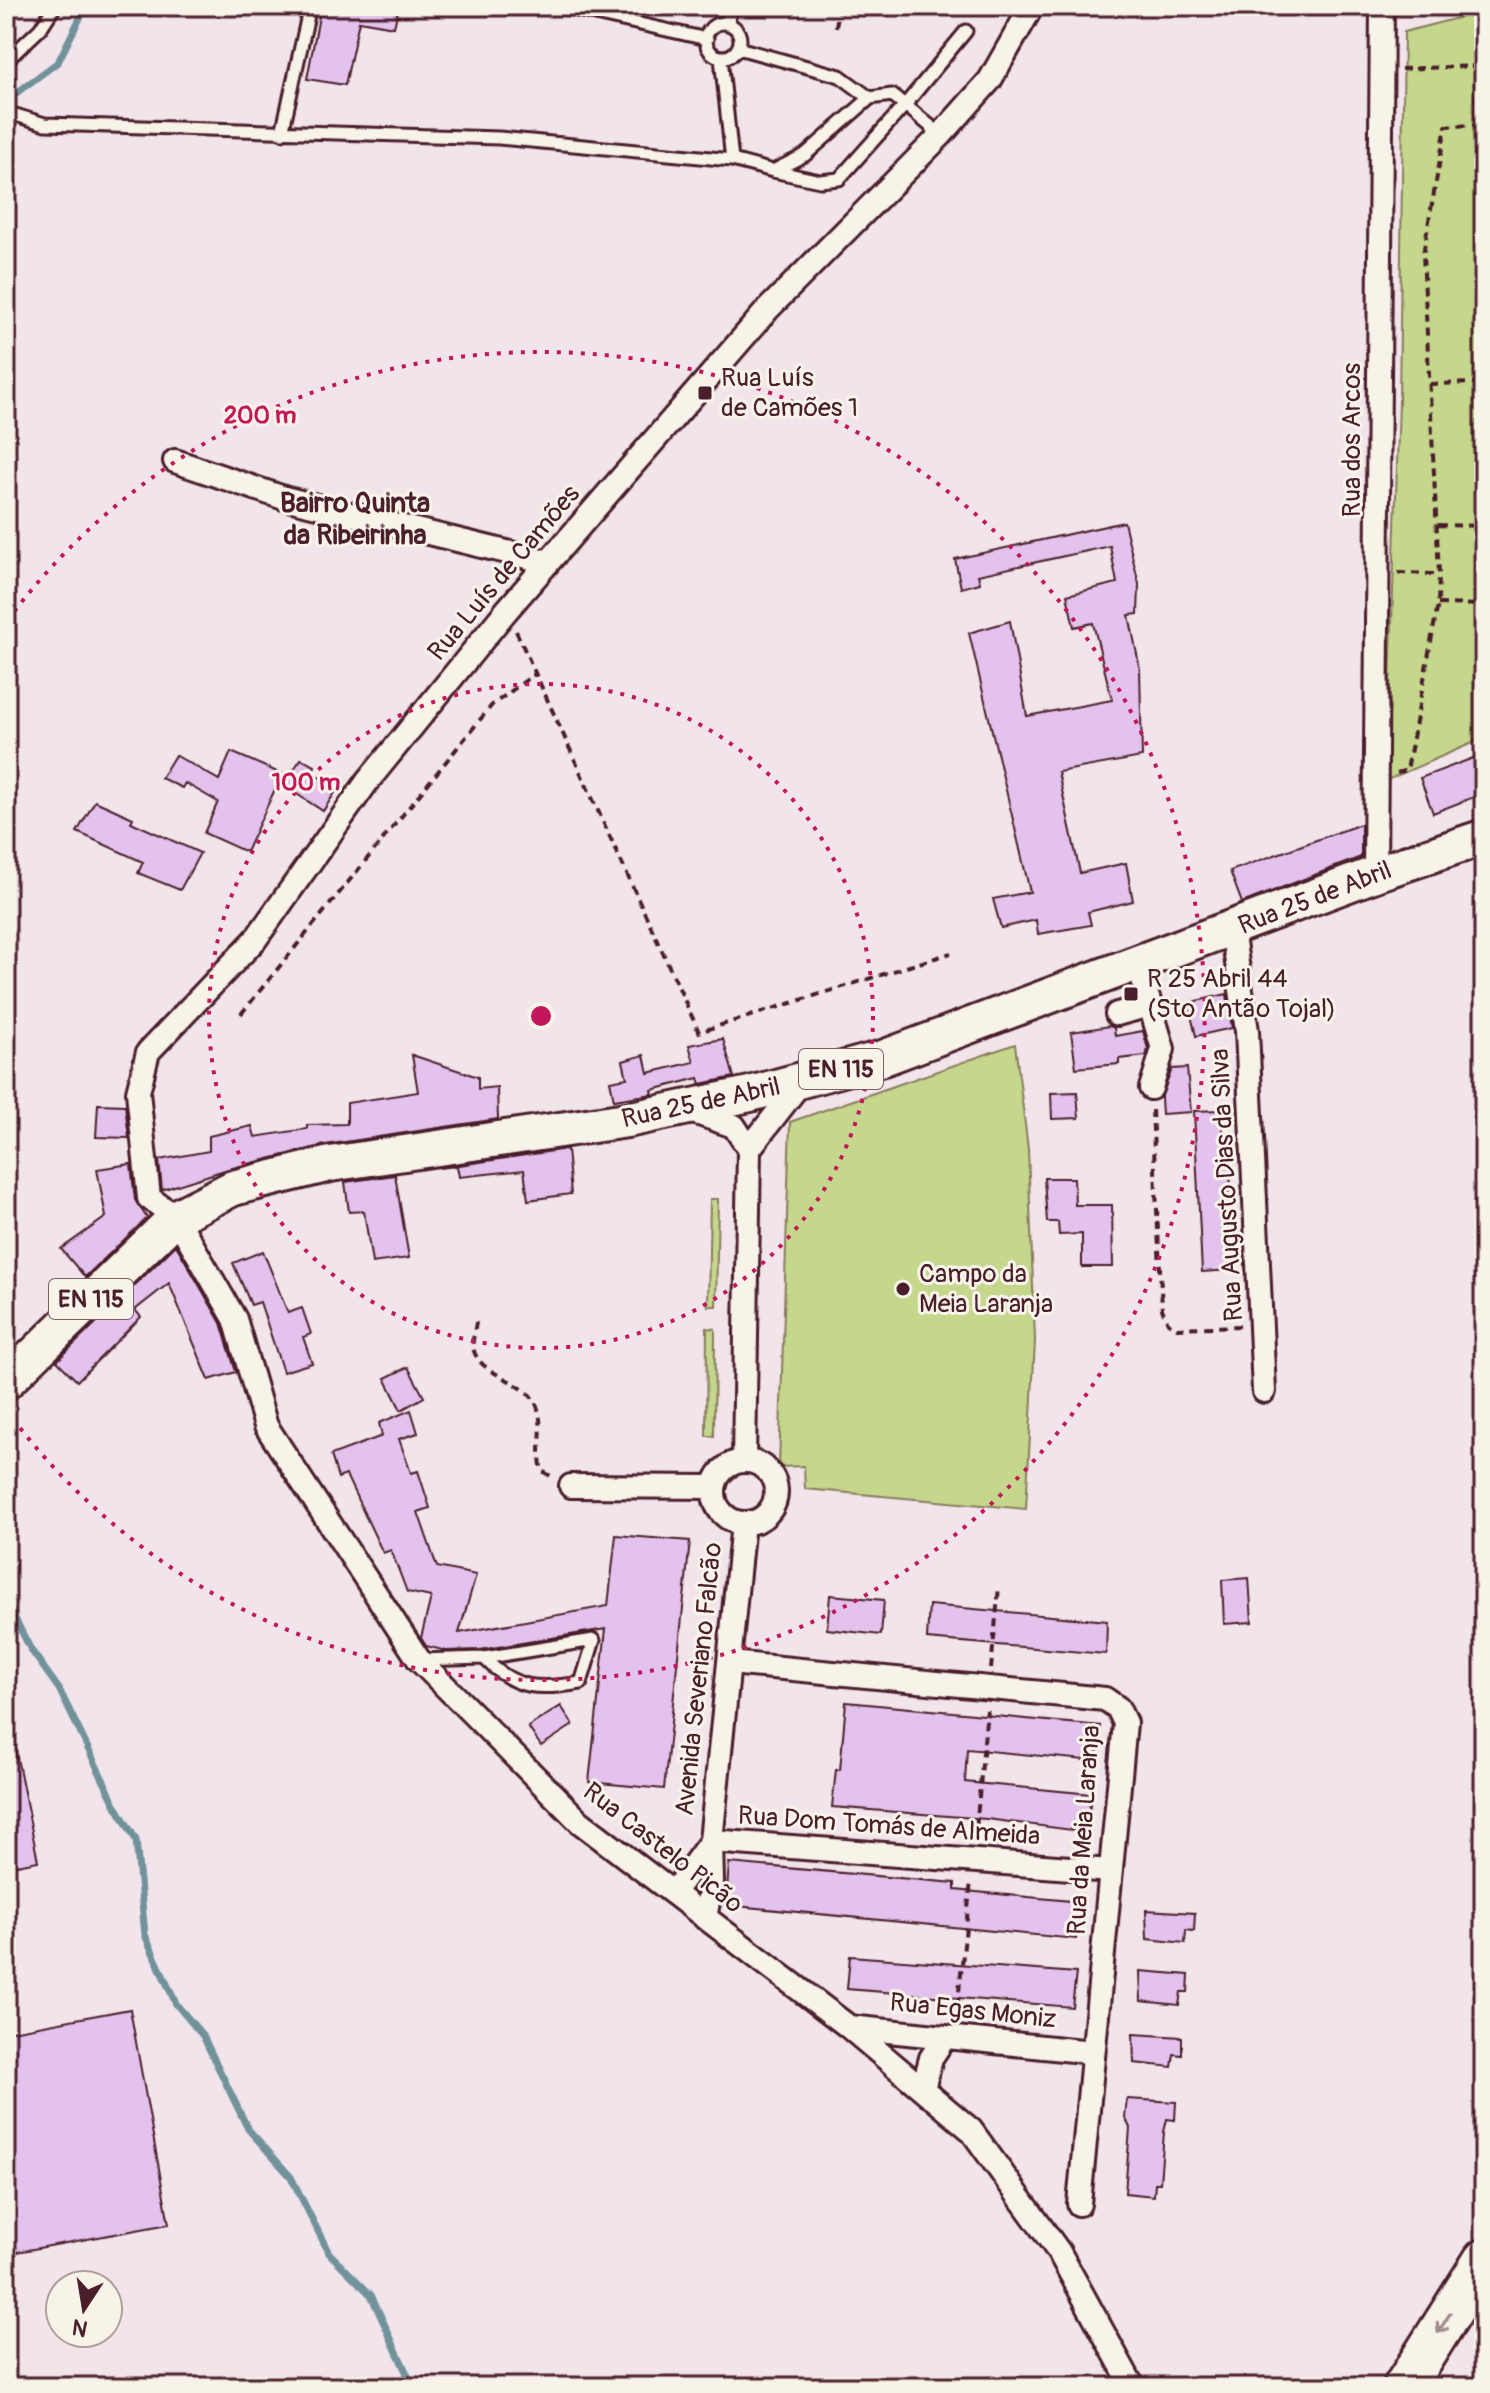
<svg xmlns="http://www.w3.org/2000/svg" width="1490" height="2393" viewBox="0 0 1490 2393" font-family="Pangolin,sans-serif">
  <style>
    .green { fill: #c5d78c; stroke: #887b5c; stroke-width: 2 }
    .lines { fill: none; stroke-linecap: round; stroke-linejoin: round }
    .stream { stroke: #72929b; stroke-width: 7 }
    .building { fill: #e3c2ed; stroke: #4a1f2b; stroke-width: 2 }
    .lane-casing { stroke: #4a1f2b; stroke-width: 17 }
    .street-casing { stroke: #4a1f2b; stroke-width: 28 }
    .primary-casing { stroke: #4a1f2b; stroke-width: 40 }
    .highway-casing { stroke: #4a1f2b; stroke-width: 46 }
    .path { stroke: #4a1f2b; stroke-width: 4; stroke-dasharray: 8 6; stroke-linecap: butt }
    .lane { stroke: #f7f3e8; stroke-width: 11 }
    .street { stroke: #f7f3e8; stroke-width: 22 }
    .primary { stroke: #f7f3e8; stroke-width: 34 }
    .highway { stroke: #f7f3e8; stroke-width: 40 }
    .oneway { stroke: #a0898a }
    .ring { fill: none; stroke: #c2185b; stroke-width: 4; stroke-dasharray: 4 8 }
    .poi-dot { fill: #4a1f2b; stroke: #f7f3e8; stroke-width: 3 }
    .labels { text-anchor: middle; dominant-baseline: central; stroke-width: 6; stroke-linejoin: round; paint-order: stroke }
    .shield { fill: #f7f3e8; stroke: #7e5f64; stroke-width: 2 }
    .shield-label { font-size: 24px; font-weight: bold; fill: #4a1f2b }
    .poi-label { font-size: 26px; fill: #4a1f2b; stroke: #f7f3e8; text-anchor: start }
    .street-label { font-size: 26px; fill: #4a1f2b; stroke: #f7f3e8 }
    .neighbourhood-label { font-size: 28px; font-weight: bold; fill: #4a1f2b; stroke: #f7f3e8 }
    .centre { fill: #c2185b; stroke: #f7f3e8; stroke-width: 4 }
    .ring-label { font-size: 24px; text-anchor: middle; font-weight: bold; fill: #c2185b; stroke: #f7f3e8; stroke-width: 6; stroke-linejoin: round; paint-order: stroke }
  </style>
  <rect width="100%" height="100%" fill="#f1e4ea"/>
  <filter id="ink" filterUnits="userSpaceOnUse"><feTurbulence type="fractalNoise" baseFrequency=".0125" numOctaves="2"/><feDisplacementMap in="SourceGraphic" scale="16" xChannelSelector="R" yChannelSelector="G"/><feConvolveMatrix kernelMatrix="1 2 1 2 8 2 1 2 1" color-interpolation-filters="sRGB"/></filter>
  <g filter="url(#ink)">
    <!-- green -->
    <path class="green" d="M1484,11V738L1387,780L1399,402L1404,32Z
      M1015,1044L1028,1149L1035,1341L1026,1509L805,1489L804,1466L779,1467L790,1122Z
      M710,1199H718L716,1306H708Z
      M707,1328L715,1329L714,1436H706Z"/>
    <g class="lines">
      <!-- stream -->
      <path class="stream" d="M7,100L58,62L86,6
        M6,1601L31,1650L59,1689L115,1804L136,1840L145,1935L176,2004L203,2036L248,2129L291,2177L329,2253L371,2295L413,2387"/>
    </g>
    <!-- building -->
    <path class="building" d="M321,6H399L394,27L359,21L345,85L307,79Z
      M1124,522L1139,584L1138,614L1129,615L1140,669L1142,757L1058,772L1080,873L1126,863L1133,901L1088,912L1091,925L1038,934L1036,920L1001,928L993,899L1030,892L969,633L1010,621L1027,716L1112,700L1093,623L1074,627L1067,595L1117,583L1110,546L978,575L980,583L961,588L955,559Z
      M231,752L282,774L246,852L204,833L218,802L185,783L182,788L161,778L175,755L219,780Z
      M1484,754V793L1433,813L1420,778Z
      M301,759L315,766L312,773L338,788L323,811L283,785Z
      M95,801L133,818L131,822L200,853L180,890L138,873L143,862L77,832Z
      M1361,824V857L1242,903L1230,871Z
      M1227,994L1232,1028L1196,1036L1188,1003Z
      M1110,1026L1114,1028L1115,1036L1143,1031L1148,1049L1146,1056L1119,1059V1064L1076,1068L1071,1032Z
      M723,1039L734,1077L701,1084L699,1078L652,1090L653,1094L614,1100L610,1081L627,1078L623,1061L644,1055L648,1073L694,1062L689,1045Z
      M412,1055L478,1077V1089L497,1087L498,1119L325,1145L228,1169L162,1190L159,1160L209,1151V1136L252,1126L255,1137L307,1129V1125L347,1124V1103L418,1092Z
      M1187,1068L1191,1112L1162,1114L1161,1098L1172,1069Z
      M1077,1092L1079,1118L1052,1119L1051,1093Z
      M98,1104L125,1105L129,1138L96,1137Z
      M1222,1110L1224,1153L1229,1152L1231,1190L1228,1191L1232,1270L1202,1272L1194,1111Z
      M567,1149L571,1194L528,1200L524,1170L459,1177L457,1166L439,1168Z
      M131,1164L135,1200L147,1218L85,1277L61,1249L106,1217L97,1169Z
      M395,1175L409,1258L372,1263L364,1211L349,1212L345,1182Z
      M1044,1178H1074L1075,1205H1112L1113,1267H1082V1234L1059,1235L1058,1222H1047Z
      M176,1245L221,1323L236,1372L209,1380L169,1283L135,1310L141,1317L77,1381L57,1361Z
      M263,1251L288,1313L302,1308L311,1334L303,1337L312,1363L283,1372L260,1302L251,1305L233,1263Z
      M408,1367L424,1397L401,1410L385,1378Z
      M411,1410L418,1433L399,1439L411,1473L418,1471L430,1508L418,1512L437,1567L476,1575L459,1633L608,1606L616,1535L690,1541L664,1789L589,1782L606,1629L480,1650L446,1651L426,1646L421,1638L431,1597L407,1592L391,1550L383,1553L346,1475L338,1478L331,1455L382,1436L379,1423Z
      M1249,1578L1252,1622L1224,1624L1222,1580Z
      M830,1595L884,1600L881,1635L827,1629Z
      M929,1605L1107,1621L1106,1654L927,1639Z
      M846,1702L1101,1726L1096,1761L967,1749L965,1782L1091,1794L1087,1832L987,1819L832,1807L836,1770H840Z
      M561,1706L573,1725L541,1746L528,1727Z
      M14,1743L38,1861L6,1867V1744Z
      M729,1863L955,1883V1890L1081,1902L1076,1939L726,1905Z
      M1146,1910L1195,1913L1194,1931L1186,1930L1185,1943L1147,1939Z
      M850,1956L1076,1973L1072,2007L847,1989Z
      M1140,1971L1189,1975L1188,1992H1181L1179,2005L1141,2001Z
      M130,2009L169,2224L6,2254V2032Z
      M1133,2034L1182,2037V2055L1174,2054L1172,2067L1134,2063Z
      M1127,2099L1176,2102L1175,2120L1167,2119L1164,2132L1160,2183H1155L1154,2196L1125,2193L1130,2128L1125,2117Z"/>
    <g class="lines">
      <!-- lane casing -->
      <g class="lane-casing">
        <path id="lane" d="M559,6L707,39
          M706 40a17 17 0 1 1 34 0a17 17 0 1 1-34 0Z
          M727,24L732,6
          M738,48L840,76L870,98
          M721,58L732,160
          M6,61L40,29L55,6
          M6,112L45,124L499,138L732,160L773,171L805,155L870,98L892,95L905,105L966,31
          M282,133L310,6
          M773,171L820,181L839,179L905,105L941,135
          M420,1660L484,1658L594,1640L581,1683C539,1690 514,1690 484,1658"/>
      </g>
      <!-- street casing -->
      <g class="street-casing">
        <path id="street" d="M1032,6L990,80L941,135L768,309L506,611L367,782L255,940L148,1052L138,1092L149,1198L176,1217L235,1319L266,1426L419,1660L580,1822L849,2027L971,2130L1059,2252L1133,2387
          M175,461L284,498L548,562
          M1375,874L1382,6
          M1232,929L1247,1031L1264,1391
          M1138,964L1163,1049L1151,1088
          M1117,1014L1150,1005
          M688,1110L734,1126L749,1149L744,1460
          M749,1149L802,1081
          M714 1492a31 31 0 1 1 62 0a31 31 0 1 1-62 0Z
          M571,1486L714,1487
          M730,1663L1105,1699L1118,1708L1125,1723L1079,2204
          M711,1841L1111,1871
          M673,1893L711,1841
          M705,1918L712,1881L711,1841L743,1523
          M849,2027L1092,2052
          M923,2089L931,2058L945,2037"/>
      </g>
      <!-- primary casing -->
      <g class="primary-casing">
        <path id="primary" d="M6,1382L176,1217L233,1188L330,1164L627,1120L750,1094L883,1058L1375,874L1484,837"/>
      </g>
      <!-- highway casing -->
      <g class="highway-casing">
        <path id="highway" d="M1404,2387L1484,2260"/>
      </g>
      <!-- path -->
      <path class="path" d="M1484,19L1474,21L1484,533
        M836,27L839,6
        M1401,69L1475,66
        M1430,384L1484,383
        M1438,525L1484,526
        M1398,573L1439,574
        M1438,604L1484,605
        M516,631L699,1032L951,953
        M1397,773L1407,770L1438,604L1439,574L1423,254L1446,126L1484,125
        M241,1014L492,705L536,673
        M1152,1110L1162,1309L1168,1323L1177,1328L1240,1326
        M476,1322C475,1330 472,1340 473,1347C478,1378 530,1379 538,1409C544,1429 537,1451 542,1471L554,1478
        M991,1669L999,1587
        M975,1840L987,1710
        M956,2019L971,1881"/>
      <!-- lane -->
      <use href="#lane" class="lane"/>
      <!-- street -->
      <use href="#street" class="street"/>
      <!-- primary -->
      <use href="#primary" class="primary"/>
      <!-- highway -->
      <use href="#highway" class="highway"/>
    </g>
    <!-- one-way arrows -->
    <defs><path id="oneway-shaft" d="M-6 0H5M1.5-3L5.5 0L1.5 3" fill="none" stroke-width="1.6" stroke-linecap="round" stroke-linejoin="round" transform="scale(2)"/></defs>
    <use class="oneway" href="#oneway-shaft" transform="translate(1444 2323) rotate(122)"/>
  </g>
  <!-- distance rings -->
  <g class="ring">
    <circle cx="541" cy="1016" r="332"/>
    <path d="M7 621A664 664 0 1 1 7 1411"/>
  </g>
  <!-- markers -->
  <g class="poi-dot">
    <rect x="697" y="385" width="16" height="16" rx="4"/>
    <rect x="1123" y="986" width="16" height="16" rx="4"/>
    <circle cx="903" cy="1289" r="8"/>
  </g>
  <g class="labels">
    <!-- shield labels -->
    <g class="shield">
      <rect x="799" y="1049" width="84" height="40" rx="6"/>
      <rect x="49" y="1279" width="84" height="40" rx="6"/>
    </g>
    <g class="shield-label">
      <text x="841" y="1069">EN 115</text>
      <text x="91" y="1299">EN 115</text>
    </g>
    <!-- poi labels -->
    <g class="poi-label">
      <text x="721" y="378">Rua Luís<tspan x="721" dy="30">de Camões 1</tspan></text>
      <text x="1147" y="979">R 25 Abril 44<tspan x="1147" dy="30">(Sto Antão Tojal)</tspan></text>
      <text x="919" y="1274">Campo da<tspan x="919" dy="30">Meia Laranja</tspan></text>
    </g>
    <!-- street labels -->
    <g class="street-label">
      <text transform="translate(1352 440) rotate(-90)">Rua dos Arcos</text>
      <text transform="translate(504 573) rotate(-50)">Rua Luís de Camões</text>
      <text transform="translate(1315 898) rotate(-21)">Rua 25 de Abril</text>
      <text transform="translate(701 1103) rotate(-12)">Rua 25 de Abril</text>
      <text transform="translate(1227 1185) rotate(-93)">Rua Augusto Dias da Silva</text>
      <text transform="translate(699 1679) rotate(-84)">Avenida Severiano Falcão</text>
      <text transform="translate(889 1826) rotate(4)">Rua Dom Tomás de Almeida</text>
      <text transform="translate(1084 1830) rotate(-86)">Rua da Meia Laranja</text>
      <text transform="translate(663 1848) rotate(38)">Rua Castelo Picão</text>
      <text transform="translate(973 2011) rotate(6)">Rua Egas Moniz</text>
    </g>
    <!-- neighbourhood labels -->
    <g class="neighbourhood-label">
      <text x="355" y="503">Bairro Quinta<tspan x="355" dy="32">da Ribeirinha</tspan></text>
    </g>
  </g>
  <circle cx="541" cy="1016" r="12" class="centre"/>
  <g class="ring-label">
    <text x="260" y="423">200 m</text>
    <text x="306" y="790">100 m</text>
  </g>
  <!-- margin -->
  <rect width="1490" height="2393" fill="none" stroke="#f7f3e8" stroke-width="32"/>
  <rect x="16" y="16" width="1458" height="2361" fill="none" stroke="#4a1f2b" stroke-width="3" filter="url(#ink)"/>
  <!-- north arrow -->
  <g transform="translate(84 2309) rotate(192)"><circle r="38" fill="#f7f3e8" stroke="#b29e9c" stroke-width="2"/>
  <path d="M0-6L14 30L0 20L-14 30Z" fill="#4a1f2b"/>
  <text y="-12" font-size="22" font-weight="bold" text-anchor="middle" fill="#4a1f2b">N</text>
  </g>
</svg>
